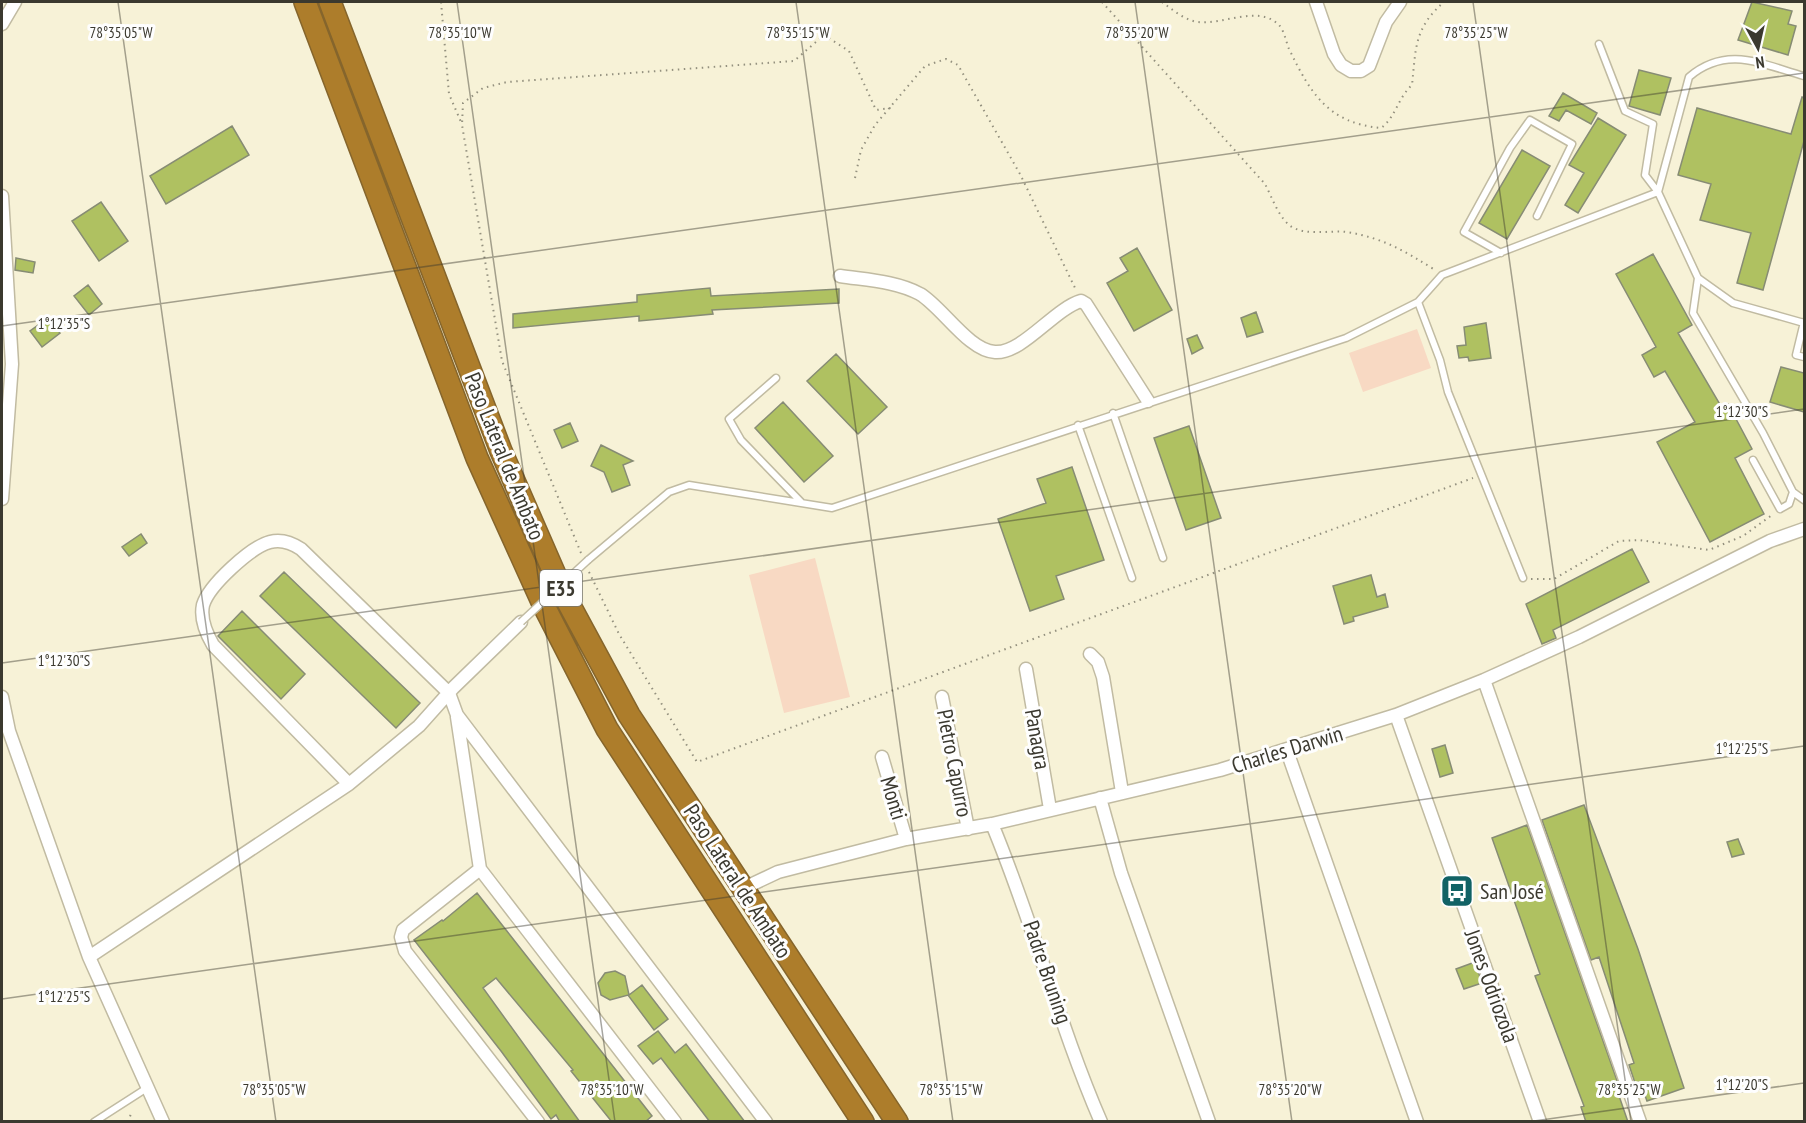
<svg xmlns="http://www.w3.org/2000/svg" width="1806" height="1123" viewBox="0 0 1806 1123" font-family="'PT Sans Narrow',sans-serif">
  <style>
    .green { fill: #f8d9c3 }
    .building { fill: #afc161; stroke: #878c74; stroke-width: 1.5 }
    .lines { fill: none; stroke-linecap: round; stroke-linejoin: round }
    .lane-casing { stroke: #c1bba2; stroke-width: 9 }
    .street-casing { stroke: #c1bba2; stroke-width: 15 }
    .highway-casing { stroke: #85652c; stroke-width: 24 }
    .path { stroke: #94917f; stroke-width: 2; stroke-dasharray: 1.5 4.5; stroke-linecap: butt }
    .lane { stroke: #fff; stroke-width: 6 }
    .street { stroke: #fff; stroke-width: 12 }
    .highway { stroke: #ad7d2b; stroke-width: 21 }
    .lane-bridge-casing { stroke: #c1bba2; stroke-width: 9; stroke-linecap: butt }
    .lane-bridge { stroke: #fff; stroke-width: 6 }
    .ticks { fill: none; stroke: #3b392f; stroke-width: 1.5; stroke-opacity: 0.45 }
    .labels { text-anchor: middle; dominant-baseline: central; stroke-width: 6; stroke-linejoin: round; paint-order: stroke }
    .shield { fill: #fefefe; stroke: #76746d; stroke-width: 1.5 }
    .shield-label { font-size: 21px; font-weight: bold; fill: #3b392f }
    .street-label { font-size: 22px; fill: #3b392f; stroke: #fefefe }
    .poi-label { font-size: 22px; fill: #3b392f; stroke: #fefefe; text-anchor: start }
    .ticks-label { font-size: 15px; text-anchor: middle; fill: #3b392f; stroke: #fefefe; stroke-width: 6; stroke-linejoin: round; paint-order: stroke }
  </style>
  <rect width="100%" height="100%" fill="#f7f2d7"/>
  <!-- green -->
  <path class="green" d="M1417,329L1431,368L1363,392L1349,353Z
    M815,558L850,697L784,713L749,575Z"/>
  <!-- building -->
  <path class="building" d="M1752,2L1792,11L1788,24L1796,26L1788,55L1738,40Z
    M1639,70L1671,78L1660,115L1629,106Z
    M1563,93L1597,113L1591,124L1566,110L1559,121L1549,116Z
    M1802,97L1804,98V141L1763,290L1737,283L1751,233L1700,220L1711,184L1678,175L1697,108L1791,134Z
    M1598,118L1626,135L1578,213L1565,205L1584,173L1569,165Z
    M232,126L249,155L166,204L150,176Z
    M1522,150L1550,166L1507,239L1479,223Z
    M101,202L128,241L99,261L72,221Z
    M1137,248L1172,310L1134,331L1107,283L1128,271L1120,258Z
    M1653,254L1692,325L1678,333L1722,408L1728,404L1752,449L1735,458L1764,514L1710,542L1657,442L1695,422L1665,371L1654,377L1642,355L1656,347L1616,274Z
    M16,258L35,262L33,273L15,270Z
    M88,285L102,304L89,315L74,296Z
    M710,288L711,296L839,289V303L712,310L713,314L639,321V316L513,328V314L637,302V295Z
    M1256,312L1263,332L1247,337L1241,318Z
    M48,318L60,333L42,347L30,331Z
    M1486,323L1491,358L1469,361L1468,357L1459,358L1457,346L1466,345L1464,327Z
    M1197,335L1203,348L1192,354L1187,339Z
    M836,354L887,407L858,434L807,381Z
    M1781,367L1804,373V412L1770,402Z
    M783,402L833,456L804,482L755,428Z
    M570,423L578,441L562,448L554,430Z
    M1189,426L1221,518L1186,530L1154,438Z
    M601,445L633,461L623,465L630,485L612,492L604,472L591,466Z
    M1072,467L1104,560L1056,576L1064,599L1030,611L998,519L1046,503L1037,479Z
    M141,534L147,543L129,556L122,547Z
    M1632,549L1649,582L1553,630L1556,638L1542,644L1526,604Z
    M284,572L420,703L396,728L260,596Z
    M1371,575L1377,597L1385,594L1388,607L1353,617L1354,621L1344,624L1333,586Z
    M242,611L305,674L281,699L218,636Z
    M1445,745L1453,773L1440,777L1432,749Z
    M1584,805L1638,949L1684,1088L1647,1101L1640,1082L1635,1083L1629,1065L1634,1063L1599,957L1591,960L1542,820Z
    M1527,825L1620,1089L1617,1090L1628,1122H1586L1581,1107L1584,1106L1535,976L1540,974L1492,838Z
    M1738,839L1744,854L1732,857L1727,842Z
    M477,893L652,1116L645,1122H612L571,1071L573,1070L496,978L483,988L580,1122H560L556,1115L551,1119L501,1051L414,940L442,920L443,921Z
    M1475,962L1482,983L1464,989L1456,969Z
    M615,971L625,976L629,995L642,985L668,1019L654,1030L628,995L610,1000L601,995L598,983L605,973Z
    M658,1031L675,1053L686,1044L745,1122H710L661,1058L653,1064L638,1046Z"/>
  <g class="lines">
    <!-- lane casing -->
    <g class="lane-casing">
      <path id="lane" d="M1599,44L1625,111L1653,124L1645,175L1658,192L1698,278L1733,303L1804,323
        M1658,192L1689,77C1727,45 1761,64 1804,76
        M1501,253L1464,232L1510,148L1530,120L1572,144L1537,216
        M1698,278L1693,313L1763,433L1793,492L1804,500
        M1418,302L1440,360L1448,392L1523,578
        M1804,322L1796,355L1804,357
        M776,378L729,419L741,440L802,503
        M1113,413L1163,558
        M1078,425L1132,578
        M1753,460L1780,509L1789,504L1793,492
        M588,560L669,492L689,485L832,508L1346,338L1418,302L1442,275L1658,192
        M94,1122L147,1088"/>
    </g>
    <!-- street casing -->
    <g class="street-casing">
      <path id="street" d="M1316,2L1334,54L1341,65L1351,71H1361L1369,66L1386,22L1400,2
        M2,24L15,2
        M2,196L12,364L2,499
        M840,276C866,280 896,281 920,294C942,307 969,351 995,352C1022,354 1054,309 1081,301L1086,304L1148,401
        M1090,654L1098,662L1103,677L1122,792
        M1026,669L1050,809
        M1484,680L1640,1122
        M2,697L9,731L89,957L163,1122
        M942,697L968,829
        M1396,715L1540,1122
        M457,717L480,869L675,1122
        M1287,751L1417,1122
        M882,757L906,839
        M349,784L213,645C206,633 200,619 203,605C209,585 251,547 270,542C281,539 292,543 301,549L449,693L457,715L766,1122
        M1100,798L1121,873L1209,1122
        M992,824C1033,922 1059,1025 1101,1122
        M480,869L403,930L401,937L405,951L538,1122
        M742,889L778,872L906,839L992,824L1220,770L1396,715L1484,680L1579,637L1770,541L1804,529
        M89,957L349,784L419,726L453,688L521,622"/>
    </g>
    <!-- highway casing -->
    <g class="highway-casing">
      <path id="highway" d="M305,2L477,458L544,606L607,729L863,1122
        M330,2L501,451L563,593L629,715L897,1122"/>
    </g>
    <!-- path -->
    <path class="path" d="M441,2L449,94L461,122
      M1102,2L1265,184C1272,197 1279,219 1292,227C1308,236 1329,230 1347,232C1383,238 1405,251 1435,270
      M1162,2C1173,10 1184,20 1198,22C1223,25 1257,5 1278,24C1284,29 1286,42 1289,49C1311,94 1328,123 1381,128C1396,117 1397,99 1412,85C1416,48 1414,28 1444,2
      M855,178L861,150L875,125L925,66L946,59L958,65L1020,174L1076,290
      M581,553L502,361L462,125L463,103L483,88L507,82L794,61L824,35L849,51L876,110L891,108
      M589,572L619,634L697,762L1473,478
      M1531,579H1554L1619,541L1639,540L1709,550L1743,536L1772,515
      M128,1122L132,1111"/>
    <!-- lane -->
    <use href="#lane" class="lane"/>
    <!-- street -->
    <use href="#street" class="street"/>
    <!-- highway -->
    <use href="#highway" class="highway"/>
    <!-- lane-bridge casing -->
    <g class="lane-bridge-casing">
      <path id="lane-bridge" d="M521,622L588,560"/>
    </g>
    <!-- lane-bridge -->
    <use href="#lane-bridge" class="lane-bridge"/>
  </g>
  <!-- ticks -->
  <path class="ticks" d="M118,2L276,1122M457,2L615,1122M796,2L953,1122M1135,2L1292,1122M1473,2L1631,1122M2,326L1804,73M2,663L1804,409M2,999L1804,746M1527,1122L1804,1083"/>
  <!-- icons -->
  <defs>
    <g id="bus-square" transform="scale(1.725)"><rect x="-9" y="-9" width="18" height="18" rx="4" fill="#116265" stroke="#fefefe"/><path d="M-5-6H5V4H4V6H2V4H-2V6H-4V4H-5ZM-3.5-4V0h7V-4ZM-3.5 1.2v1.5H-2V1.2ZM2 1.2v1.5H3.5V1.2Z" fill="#fff"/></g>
  </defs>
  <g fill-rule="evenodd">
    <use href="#bus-square" x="1457" y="891"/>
  </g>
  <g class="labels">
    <!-- shield labels -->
    <rect class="shield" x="540" y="570" width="42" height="36" rx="4.5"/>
    <g class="shield-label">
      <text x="561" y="588">E35</text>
    </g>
    <!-- street labels -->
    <g class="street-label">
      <text transform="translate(505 456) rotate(68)">Paso Lateral de Ambato</text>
      <text transform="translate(1038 739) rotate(80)">Panagra</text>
      <text transform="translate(1287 749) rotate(-17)">Charles Darwin</text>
      <text transform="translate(955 763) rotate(79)">Pietro Capurro</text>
      <text transform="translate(894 798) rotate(73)">Monti</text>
      <text transform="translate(738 881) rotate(57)">Paso Lateral de Ambato</text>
      <text transform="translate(1048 972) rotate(71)">Padre Bruning</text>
      <text transform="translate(1492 986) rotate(70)">Jones Odriozola</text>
    </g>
    <!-- poi labels -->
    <g class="poi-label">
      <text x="1480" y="891">San José</text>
    </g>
  </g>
  <g class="ticks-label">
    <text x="121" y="38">78°35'05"W</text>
    <text x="460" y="38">78°35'10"W</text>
    <text x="798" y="38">78°35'15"W</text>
    <text x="1137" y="38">78°35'20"W</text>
    <text x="1476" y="38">78°35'25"W</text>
    <text x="64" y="329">1°12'35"S</text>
    <text x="1742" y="417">1°12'30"S</text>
    <text x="64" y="666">1°12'30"S</text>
    <text x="1742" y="754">1°12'25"S</text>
    <text x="64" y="1002">1°12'25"S</text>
    <text x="1742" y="1090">1°12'20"S</text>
    <text x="274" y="1095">78°35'05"W</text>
    <text x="612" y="1095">78°35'10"W</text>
    <text x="951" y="1095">78°35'15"W</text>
    <text x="1290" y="1095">78°35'20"W</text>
    <text x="1629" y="1095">78°35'25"W</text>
  </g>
  <!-- border -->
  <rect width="1806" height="1123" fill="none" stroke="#3b392f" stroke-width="6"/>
  <!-- north arrow -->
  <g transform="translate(1758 48) rotate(172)" stroke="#fefefe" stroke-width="4.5" paint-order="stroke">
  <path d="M0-4.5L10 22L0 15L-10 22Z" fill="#3b392f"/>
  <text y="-9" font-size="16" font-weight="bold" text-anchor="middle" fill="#3b392f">N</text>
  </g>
</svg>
